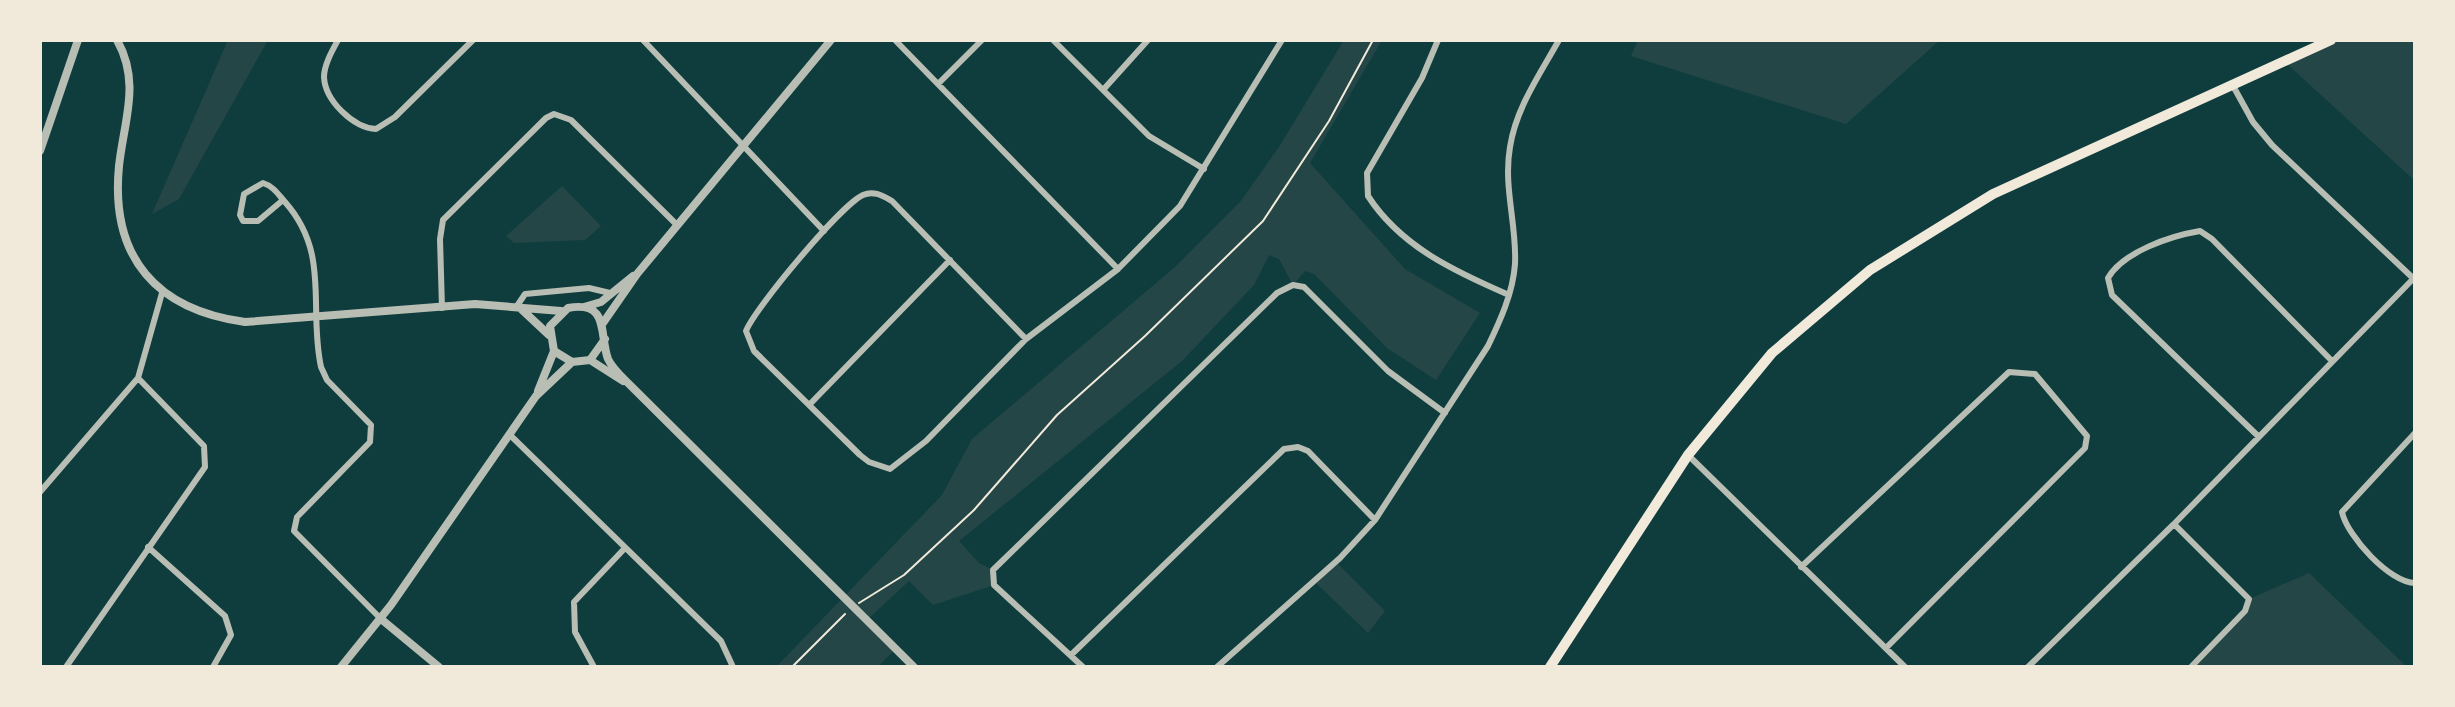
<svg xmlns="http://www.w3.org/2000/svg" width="2455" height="707" viewBox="0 0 2455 707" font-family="'Asap Condensed',sans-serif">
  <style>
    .green { fill: #244646 }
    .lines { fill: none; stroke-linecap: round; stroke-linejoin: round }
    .path { stroke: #f1e9da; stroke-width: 2 }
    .minor { stroke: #b8beb3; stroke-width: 6 }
    .tertiary { stroke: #b8beb3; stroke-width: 8 }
    .primary { stroke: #f1e9da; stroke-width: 10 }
  </style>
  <rect width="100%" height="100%" fill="#0f3d3e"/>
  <!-- green -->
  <path class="green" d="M228,40H268L179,199L152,214Z
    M1344,40H1382L1310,163L1405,269L1480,313L1436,380L1387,348L1314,274L1305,271L1293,285L1279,259L1269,255L1254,285L1182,361L959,541L979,563L993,570L994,585L933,605L909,581L867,620L896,649L877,667H776L942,495L972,439L1175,267L1240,202L1279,147Z
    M1638,40H1940L1846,124L1631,56Z
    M2331,40H2415V181L2285,62Z
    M562,186L601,226L585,240L514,243L506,236Z
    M1336,562L1385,611L1368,633L1314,581Z
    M2309,573L2407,667H2191L2245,611L2249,599Z"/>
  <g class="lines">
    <!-- path -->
    <path class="path" d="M859,603L904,575L974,510L1057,415L1145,336L1263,221L1329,121L1373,40
      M792,667L845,614"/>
    <!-- minor -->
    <path class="minor" d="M338,40C332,51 324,65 324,77C325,101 354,128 376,129L395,117L473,40
      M643,40L824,231
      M895,40L1118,269
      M1053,40L1149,136L1204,169
      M1438,40L1422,78L1367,173L1368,196C1401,247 1456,272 1509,295
      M938,84L982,40
      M2232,84L2253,122L2272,145L2414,279
      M1103,90L1148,40
      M283,200L258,221H243L240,215L244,194L263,183C273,186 278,194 285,202C331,254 308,307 321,367L327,380L371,425L370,442L297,517L294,531L381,619
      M517,306L525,294L589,288L610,293
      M442,308L440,239L443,220L546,118L554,114L571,120L677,225
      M1026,339L892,201C883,196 874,190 863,195C841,205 755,308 746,331L754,351L860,455L869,462L890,469L926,441L1026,339L1118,269L1180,206L1282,40
      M811,403L950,260
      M2415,433L2342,512C2347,536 2390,583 2415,583
      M509,434L721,641L733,667
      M2259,437L2112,295L2108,278C2123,252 2170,236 2200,231L2212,239L2332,361
      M1688,455L1905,667
      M40,492L138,378L162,293
      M2174,524L2249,599L2245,611L2191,667
      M148,547L225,616L231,635L213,667
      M1801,567L2009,372L2035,374L2087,436L2085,448L1886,648
      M1071,655L1284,449L1298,447L1308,451L1375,520
      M66,667L205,467L204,446L138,378
      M594,667L575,632L574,602L625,548
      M1083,667L994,585L993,570L1277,293L1293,285L1304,287L1388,371L1445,413
      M1217,667L1340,558L1375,520L1488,346C1500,321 1513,293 1515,264C1517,225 1503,187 1510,147C1516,108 1540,74 1559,40
      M2028,667L2174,524L2413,279"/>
    <!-- tertiary -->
    <path class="tertiary" d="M117,40C141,83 124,120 119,166C110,258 157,310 245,322L475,304L561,311
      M40,151L78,40
      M518,306L549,335
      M584,307L601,302L633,276
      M603,323L637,274L831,40
      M605,339L590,360L572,362L554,351L550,326L568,308C610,300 599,335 608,359C612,368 622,377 629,384L914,667
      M590,360L623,381
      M538,391L554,351
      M381,619L439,667
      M341,667L391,605L536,396L572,362"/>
    <!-- primary -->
    <path class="primary" d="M1550,667L1688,455L1772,353L1870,270L1993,194L2331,40"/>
  </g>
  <!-- border -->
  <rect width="2455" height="707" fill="none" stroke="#f1e9da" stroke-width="84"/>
</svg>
